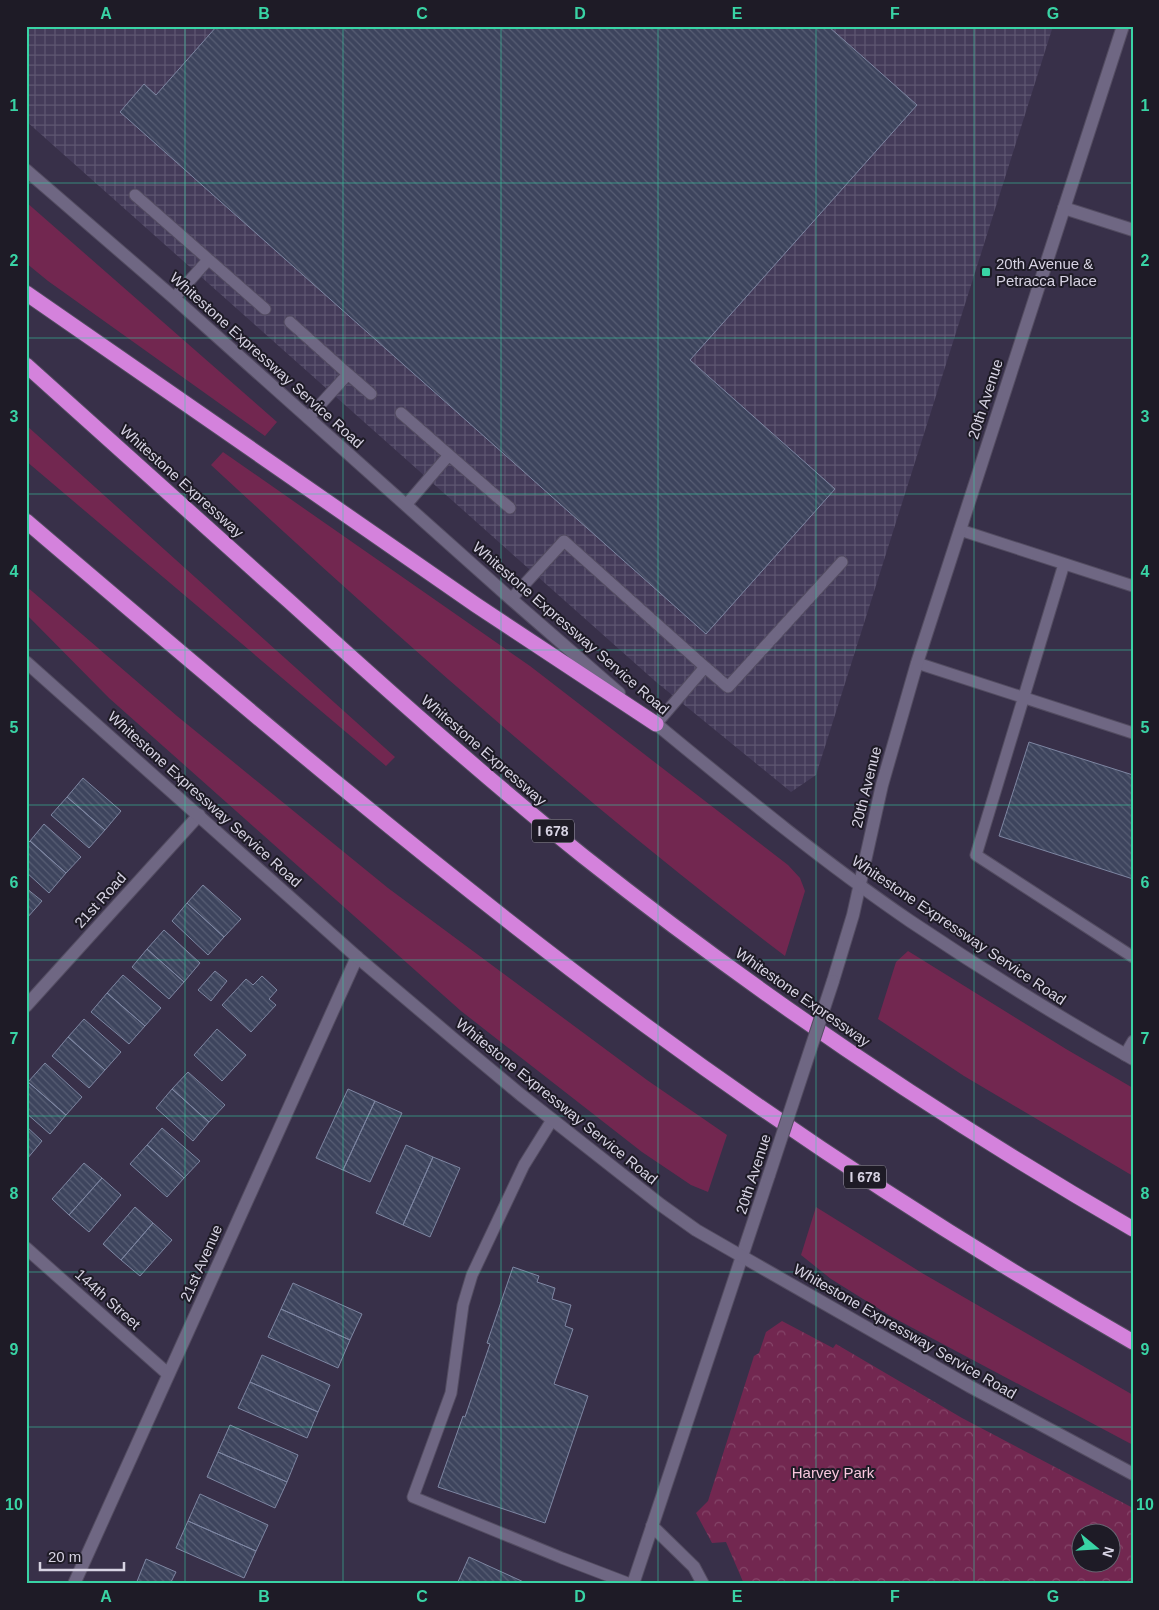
<svg xmlns="http://www.w3.org/2000/svg" width="1159" height="1610" viewBox="0 0 1159 1610" font-family="Helvetica,sans-serif">
  <style>
    .industrial { fill: url(#industrial-grid) }
    .grass { fill: #722750 }
    .park { fill: url(#park-crowns); fill-rule: evenodd }
    .building { fill: url(#building-back-hatch); stroke: #7e86a2 }
    .lines { fill: none; stroke-linecap: round; stroke-linejoin: round }
    .service-casing { stroke: #534c61; stroke-width: 13 }
    .minor-casing { stroke: #534c61; stroke-width: 14 }
    .tertiary-casing { stroke: #534c61; stroke-width: 14 }
    .secondary-casing { stroke: #534c61; stroke-width: 14 }
    .motorway-casing { stroke: #534c61; stroke-width: 17 }
    .service { stroke: #6f6783; stroke-width: 11 }
    .minor { stroke: #6f6783; stroke-width: 12 }
    .tertiary { stroke: #6f6783; stroke-width: 12 }
    .secondary { stroke: #6f6783; stroke-width: 12 }
    .motorway { stroke: #d482dc; stroke-width: 15 }
    .tertiary-bridge-casing { stroke: #534c61; stroke-width: 14; stroke-linecap: butt }
    .tertiary-bridge { stroke: #6f6783; stroke-width: 12 }
    .grid { fill: none; stroke: #39d4a5; stroke-width: 1; stroke-opacity: 0.55 }
    .poi-dot { fill: #39d4a5; stroke: #1e1b26; stroke-width: 2 }
    .labels { text-anchor: middle; dominant-baseline: central; stroke-width: 4; stroke-linejoin: round; paint-order: stroke }
    .shield { fill: #1e1b26; stroke: #a09caa; stroke-width: 1 }
    .shield-label { font-size: 14px; font-weight: bold; fill: #d7d3e3 }
    .poi-label { font-size: 15px; fill: #d7d3e3; stroke: #1e1b26; text-anchor: start }
    .street-label { font-size: 15px; fill: #d7d3e3; stroke: #1e1b26 }
    .park-label { font-size: 15px; fill: #f8c7dd; stroke: #1e1b26 }
    .neatline { fill: none; stroke: #39d4a5; stroke-width: 2 }
    .grid-label { font-size: 16px; text-anchor: middle; font-weight: bold; fill: #39d4a5 }
  </style>
  <defs>
    <pattern id="industrial-grid" width="8" height="8" patternUnits="userSpaceOnUse" patternTransform="scale(1.25)"><rect width="8" height="8" fill="#443b59"/><path d="M0 4h8M4 0v8" fill="none" stroke="#5e5671"/></pattern>
    <pattern id="park-crowns" width="20" height="18" patternUnits="userSpaceOnUse" patternTransform="scale(1.25)"><rect width="20" height="18" fill="#722750"/><path d="M2 6a3 3 0 1 1 6 0M12 15a3 3 0 1 1 6 0" fill="none" stroke="#854569"/></pattern>
    <pattern id="building-back-hatch" width="6" height="6" patternUnits="userSpaceOnUse" patternTransform="scale(1.25)"><rect width="6" height="6" fill="#3d445d"/><path d="M-1 5l2 2M0 0l6 6M5-1l2 2" fill="none" stroke="#585e74"/></pattern>
  </defs>
  <rect width="100%" height="100%" fill="#383049"/>
  <!-- industrial -->
  <path class="industrial" d="M26,26H1053L816,775L791,792L655,681L26,121Z"/>
  <!-- grass -->
  <path class="grass" d="M26,202L277,422L265,436L48,281L26,263Z
    M26,425L395,757L386,766L26,461Z
    M223,452L530,666L788,865L800,878L805,891L785,956C585,804 396,636 211,465Z
    M26,586L177,716L388,888L647,1080L727,1135L708,1192L691,1185L642,1152L461,1011L109,698L26,614Z
    M908,951L1066,1049L1133,1088V1176L964,1076L878,1019L896,962Z
    M816,1207L922,1273L1133,1395V1445L892,1317L831,1279L801,1255Z"/>
  <!-- park -->
  <path class="park" d="M782,1321L833,1348L836,1344L962,1418L1133,1508V1584H744L726,1542L712,1543L696,1513L708,1501L754,1356L759,1353L766,1332ZM1082,1532H1112V1562H1082Z"/>
  <!-- building -->
  <path class="building" d="M217,26H828L917,105L690,360L835,489L706,634L120,112L144,84L156,95Z
    M1029,742L1133,775V879L999,836Z
    M83,778L121,811L105,830L67,797Z
    M67,797L105,830L89,848L51,815Z
    M44,824L81,857L66,873L30,841Z
    M30,841L66,873L49,893L26,872V845Z
    M203,885L241,919L224,937L187,903Z
    M26,888L42,901L27,918L26,917Z
    M187,903L224,937L208,955L172,921Z
    M164,930L200,963L184,982L147,949Z
    M147,949L184,982L169,999L132,967Z
    M215,971L227,981L211,1001L198,990Z
    M123,975L161,1008L145,1026L107,993Z
    M262,976L277,990L269,999L276,1005L251,1032L222,1005L246,979L253,985Z
    M107,993L145,1026L129,1044L91,1012Z
    M84,1019L121,1052L105,1070L68,1037Z
    M217,1029L246,1055L222,1081L194,1055Z
    M68,1037L105,1070L89,1088L52,1056Z
    M45,1063L82,1097L66,1115L28,1082Z
    M188,1072L225,1105L209,1122L172,1089Z
    M28,1082L66,1115L50,1134L26,1113V1084Z
    M172,1089L209,1122L193,1141L156,1108Z
    M348,1089L375,1101L343,1170L316,1158Z
    M375,1101L402,1113L370,1182L343,1170Z
    M26,1126L42,1141L27,1159H26Z
    M162,1128L200,1161L184,1178L147,1145Z
    M147,1145L184,1178L167,1197L130,1164Z
    M406,1145L433,1157L403,1225L376,1213Z
    M433,1157L460,1168L430,1237L403,1225Z
    M84,1163L102,1178L69,1215L52,1199Z
    M102,1178L121,1195L89,1232L69,1215Z
    M135,1207L153,1223L121,1260L103,1244Z
    M153,1223L172,1240L140,1276L121,1260Z
    M513,1267L539,1276L537,1282L555,1288L552,1299L571,1305L565,1326L573,1329L554,1384L588,1396L545,1523L438,1487L463,1416L465,1417L490,1344L487,1343Z
    M293,1283L362,1314L350,1340L281,1309Z
    M281,1309L350,1340L338,1368L268,1337Z
    M262,1355L330,1385L318,1412L250,1382Z
    M250,1382L318,1412L307,1438L238,1408Z
    M230,1425L298,1455L287,1482L218,1452Z
    M218,1452L287,1482L275,1508L207,1477Z
    M200,1494L268,1525L256,1551L188,1521Z
    M188,1521L256,1551L244,1578L176,1548Z
    M469,1557L528,1584H457Z
    M146,1559L176,1572L170,1584H136Z"/>
  <g class="lines">
    <!-- service casing -->
    <g class="service-casing">
      <path id="service" d="M135,195L265,309
        M174,298L208,260
        M290,322L348,374L308,418
        M348,374L371,394
        M401,413L449,455L406,505
        M449,455L510,508
        M960,530L1133,586
        M1064,564L976,855L1133,957
        M511,599L564,541L705,667L656,724
        M917,663L1133,733
        M705,667L728,687L842,562
        M1125,1055L1133,1041
        M552,1120L524,1165L472,1275L463,1305L451,1393L413,1497L562,1558L630,1584"/>
    </g>
    <!-- minor casing -->
    <g class="minor-casing">
      <path id="minor" d="M1064,208L1133,230
        M26,1006L199,815
        M26,1248L168,1374
        M652,1526L694,1567L703,1584
        M74,1584L357,957"/>
    </g>
    <!-- tertiary casing -->
    <g class="tertiary-casing">
      <path id="tertiary" d="M833,981L853,915L882,785L917,663L1123,26
        M633,1584L769,1175"/>
    </g>
    <!-- secondary casing -->
    <g class="secondary-casing">
      <path id="secondary" d="M26,170L174,298L511,599L619,693
        M26,662L357,957L455,1040L521,1095L661,1205L696,1230L743,1257L969,1386L1133,1474
        M649,718C734,788 819,859 910,921C983,970 1057,1016 1133,1059"/>
    </g>
    <!-- motorway casing -->
    <g class="motorway-casing">
      <path id="motorway" d="M26,293L476,605L656,724
        M26,365C114,444 201,523 289,601C385,688 482,775 583,856C757,994 941,1118 1133,1229
        M26,521C229,694 431,867 645,1025C800,1139 965,1246 1133,1342"/>
    </g>
    <!-- service -->
    <use href="#service" class="service"/>
    <!-- minor -->
    <use href="#minor" class="minor"/>
    <!-- tertiary -->
    <use href="#tertiary" class="tertiary"/>
    <!-- secondary -->
    <use href="#secondary" class="secondary"/>
    <!-- motorway -->
    <use href="#motorway" class="motorway"/>
    <!-- tertiary-bridge casing -->
    <g class="tertiary-bridge-casing">
      <path id="tertiary-bridge" d="M769,1175L833,981"/>
    </g>
    <!-- tertiary-bridge -->
    <use href="#tertiary-bridge" class="tertiary-bridge"/>
  </g>
  <!-- grid -->
  <path class="grid" d="M185,26V1584M343,26V1584M501,26V1584M658,26V1584M816,26V1584M974,26V1584M26,183H1133M26,338H1133M26,494H1133M26,650H1133M26,805H1133M26,960H1133M26,1116H1133M26,1272H1133M26,1427H1133"/>
  <!-- markers -->
  <rect class="poi-dot" x="981" y="267" width="10" height="10" rx="2.5"/>
  <g class="labels">
    <!-- shield labels -->
    <g class="shield">
      <rect x="532" y="819.5" width="42" height="23" rx="4"/>
      <rect x="844" y="1165.5" width="42" height="23" rx="4"/>
    </g>
    <g class="shield-label">
      <text x="553" y="831">I 678</text>
      <text x="865" y="1177">I 678</text>
    </g>
    <!-- poi labels -->
    <g class="poi-label">
      <text x="996" y="263">20th Avenue &amp;<tspan x="996" dy="17">Petracca Place</tspan></text>
    </g>
    <!-- street labels -->
    <g class="street-label">
      <text transform="translate(267 360) rotate(42)">Whitestone Expressway Service Road</text>
      <text transform="translate(985 399) rotate(-72)">20th Avenue</text>
      <text transform="translate(182 481) rotate(42)">Whitestone Expressway</text>
      <text transform="translate(571 628) rotate(41)">Whitestone Expressway Service Road</text>
      <text transform="translate(484 750) rotate(41)">Whitestone Expressway</text>
      <text transform="translate(866 787) rotate(-76)">20th Avenue</text>
      <text transform="translate(205 799) rotate(42)">Whitestone Expressway Service Road</text>
      <text transform="translate(100 900) rotate(-48)">21st Road</text>
      <text transform="translate(959 930) rotate(34)">Whitestone Expressway Service Road</text>
      <text transform="translate(803 997) rotate(35)">Whitestone Expressway</text>
      <text transform="translate(557 1101) rotate(39)">Whitestone Expressway Service Road</text>
      <text transform="translate(753 1174) rotate(-72)">20th Avenue</text>
      <text transform="translate(201 1263) rotate(-66)">21st Avenue</text>
      <text transform="translate(108 1299) rotate(42)">144th Street</text>
      <text transform="translate(905 1331) rotate(30)">Whitestone Expressway Service Road</text>
    </g>
    <!-- park labels -->
    <g class="park-label">
      <text x="833" y="1472">Harvey Park</text>
    </g>
  </g>
  <!-- border -->
  <rect width="1159" height="1610" fill="none" stroke="#1e1b26" stroke-width="55"/>
  <!-- north arrow -->
  <g transform="translate(1096 1548) rotate(108)"><circle r="24" fill="#1e1b26" stroke="#686572"/>
  <path d="M0-4L9 19L0 12L-9 19Z" fill="#39d4a5"/>
  <text y="-8" font-size="14" font-weight="bold" text-anchor="middle" fill="#d7d3e3">N</text>
  </g>
  <!-- scale -->
  <path d="M40 1562v8h84v-8" fill="none" stroke="#d7d3e3" stroke-width="2.5"/>
  <text x="48" y="1562" font-size="15" fill="#d7d3e3" stroke="#1e1b26" stroke-width="4" paint-order="stroke">20 m</text>
  <rect x="28" y="28" width="1104" height="1554" class="neatline"/>
  <g class="grid-label">
    <text x="106" y="19">A</text>
    <text x="264" y="19">B</text>
    <text x="422" y="19">C</text>
    <text x="580" y="19">D</text>
    <text x="737" y="19">E</text>
    <text x="895" y="19">F</text>
    <text x="1053" y="19">G</text>
    <text x="14" y="111">1</text>
    <text x="1145" y="111">1</text>
    <text x="14" y="266">2</text>
    <text x="1145" y="266">2</text>
    <text x="14" y="422">3</text>
    <text x="1145" y="422">3</text>
    <text x="14" y="577">4</text>
    <text x="1145" y="577">4</text>
    <text x="14" y="733">5</text>
    <text x="1145" y="733">5</text>
    <text x="14" y="888">6</text>
    <text x="1145" y="888">6</text>
    <text x="14" y="1044">7</text>
    <text x="1145" y="1044">7</text>
    <text x="14" y="1199">8</text>
    <text x="1145" y="1199">8</text>
    <text x="14" y="1355">9</text>
    <text x="1145" y="1355">9</text>
    <text x="14" y="1510">10</text>
    <text x="1145" y="1510">10</text>
    <text x="106" y="1602">A</text>
    <text x="264" y="1602">B</text>
    <text x="422" y="1602">C</text>
    <text x="580" y="1602">D</text>
    <text x="737" y="1602">E</text>
    <text x="895" y="1602">F</text>
    <text x="1053" y="1602">G</text>
  </g>
</svg>
